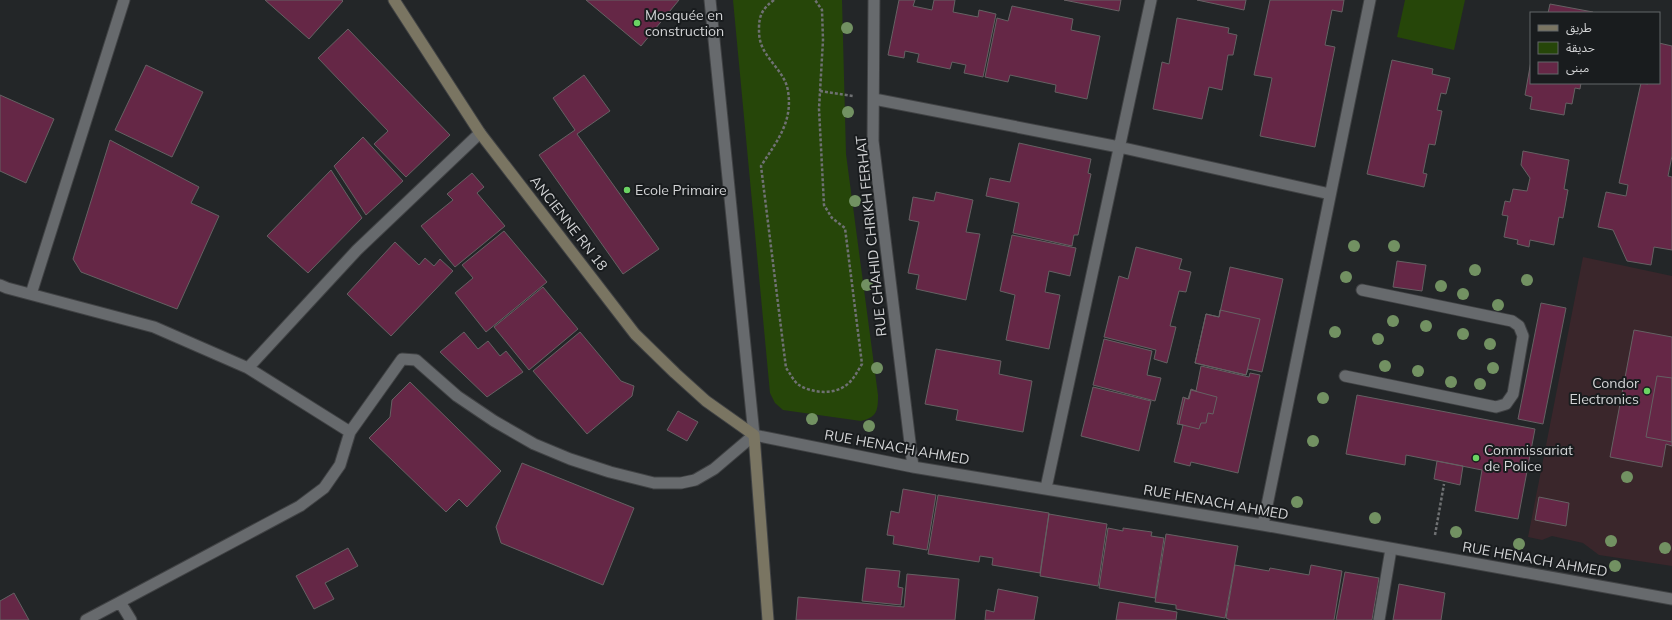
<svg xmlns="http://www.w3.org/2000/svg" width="1672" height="620" viewBox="0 0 1672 620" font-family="Mulish,'Noto Sans Arabic',sans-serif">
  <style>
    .commercial { fill: #3a262b }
    .green { fill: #264609 }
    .building { fill: #652746; stroke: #656163 }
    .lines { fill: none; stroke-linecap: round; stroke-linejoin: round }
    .service-casing { stroke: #404244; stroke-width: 13 }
    .minor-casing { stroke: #404244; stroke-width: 13 }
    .secondary-casing { stroke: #404244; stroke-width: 13 }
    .path { stroke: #6f7173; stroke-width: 2.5; stroke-dasharray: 3 2; stroke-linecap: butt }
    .service { stroke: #676a6d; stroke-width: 11 }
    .minor { stroke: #676a6d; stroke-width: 11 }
    .secondary { stroke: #7a7562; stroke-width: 11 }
    .tree { fill: #729162 }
    .poi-dot { fill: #6bd363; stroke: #191c1e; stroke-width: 1.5 }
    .labels { text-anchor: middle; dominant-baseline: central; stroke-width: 4; stroke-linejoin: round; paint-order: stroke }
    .poi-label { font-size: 14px; fill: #d3d4d6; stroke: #191c1e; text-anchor: start }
    .street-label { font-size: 14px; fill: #d3d4d6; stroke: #191c1e }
  </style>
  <rect width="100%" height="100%" fill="#232628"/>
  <!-- commercial -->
  <path class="commercial" d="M1583,257L1672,276V566L1599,555L1583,543L1552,536L1542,540L1528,537Z"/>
  <!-- green -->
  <path class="green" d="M733,0H842L846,154L878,395C878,411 877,417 861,421L783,410L775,403L770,393Z
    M1405,0H1465L1454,50L1397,37Z"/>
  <!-- building -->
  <path class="building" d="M265,0H342L343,1L309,39Z
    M586,0H679L641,46Z
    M899,0H915L913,6L932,10L934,0H955L953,12L978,17L979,10L996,14L983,77L964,73L966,65L952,62L950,69L917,62L919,54L905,51L904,58L888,55Z
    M1064,0H1121L1119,11Z
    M1197,0H1246L1244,10Z
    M1270,0H1344L1342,12L1332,10L1325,45L1335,47L1315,147L1260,136L1272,78L1254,75Z
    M1550,4L1593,12L1592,13H1548Z
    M1012,6L1073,19L1071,30L1100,36L1087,99L1055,92L1056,85L1010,75L1008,82L985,77L997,18L1008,21Z
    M1177,18L1229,28L1228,33L1237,35L1233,55H1228L1222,90L1209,87L1202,119L1153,109L1162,62L1169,64Z
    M348,29L450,135L406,177L374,144L388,131L318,58Z
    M1659,43L1672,46V156L1668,176L1672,177V250L1654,247L1651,265L1627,261L1613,230L1598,227L1606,192L1626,196L1628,185L1619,183L1641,83L1648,84V83H1659Z
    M1392,60L1433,69L1432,74L1450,78L1446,94L1441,93L1437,110L1442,111L1435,145L1429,144L1423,173L1427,174L1424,187L1367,174Z
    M1531,61V83H1581L1580,89L1575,88L1572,104L1566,103L1564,115L1530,109L1532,97L1525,95Z
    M146,65L203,92L172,157L115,130Z
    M584,75L610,111L577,134L659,249L623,274L539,155L575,130L553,98Z
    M0,95L54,119L26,183L0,171Z
    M363,137L403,181L366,215L334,166Z
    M110,140L199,187L191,203L219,216L177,309L81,272L73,259Z
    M1019,143L1091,159L1088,173L1091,174L1078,235H1074L1072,246L1013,233L1019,203L986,196L990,178L1010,182Z
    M1523,151L1569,160L1564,189L1568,190L1563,218L1559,217L1554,245L1530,240L1529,247L1517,244L1518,240L1504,237L1508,216L1502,215L1505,201L1510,202L1513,189L1527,191L1530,178L1521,165Z
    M331,170L362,218L308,273L267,236Z
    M472,173L484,187L477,193L505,226L455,267L421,226L453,200L447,194Z
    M936,192L973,200L966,232L980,234L966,300L916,289L919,275L908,273L919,222L909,220L913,197L934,201Z
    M504,231L547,282L486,332L455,293L473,278L462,265Z
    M1012,235L1076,248L1070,276L1049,271L1045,292L1060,295L1049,349L1006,340L1015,295L1000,291Z
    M395,242L419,265L425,258L434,266L440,259L453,271L391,336L347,294Z
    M1136,247L1182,259L1179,269L1191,272L1186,292L1179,291L1170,326L1176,327L1167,363L1154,359L1156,350L1104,337L1119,276L1128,279Z
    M1397,261L1426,265L1422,291L1393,287Z
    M1230,267L1283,279L1262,372L1248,369L1246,375L1195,363L1206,314L1219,317Z
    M543,287L578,329L529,370L494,327Z
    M1541,303L1566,308L1543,424L1518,419Z
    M1220,310L1260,319L1246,375L1195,363L1206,314L1219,317Z
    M1634,330L1672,337V446L1666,444L1662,467L1610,457Z
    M464,332L478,349L488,341L500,356L506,351L523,372L487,397L440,352Z
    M580,332L621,381L634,386L632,396L587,434L533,371Z
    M1104,339L1152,351L1147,375L1161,378L1155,401L1093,385Z
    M936,349L1001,361L999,374L1032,381L1023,432L956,420L958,410L925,404Z
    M1201,366L1249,377L1250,373L1260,375L1238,473L1191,462L1190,466L1174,462L1183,425L1177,424L1183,397L1188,399L1191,389L1196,391Z
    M1657,376L1672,378V442L1646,437Z
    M410,382L501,471L467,507L459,499L446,512L369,438L390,417L392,400Z
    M1093,387L1151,401L1139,451L1081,436Z
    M1191,390L1217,397L1213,414L1208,413L1206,423H1201L1199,429L1179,424L1185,398L1189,399Z
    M1357,395L1535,429L1518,519L1475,511L1482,470L1406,455L1405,465L1346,454Z
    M678,411L698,422L687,441L667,430Z
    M1437,461L1463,466L1460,485L1434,479Z
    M522,463L634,508L603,585L501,543L496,527Z
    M903,489L936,495L927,550L893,544L894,536L887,535L891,511L899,513Z
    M938,495L1049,513L1040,573L992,565L993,558L980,556L979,562L928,554Z
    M1539,497L1569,503L1566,526L1535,520Z
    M1049,514L1107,524L1098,586L1040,576Z
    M1108,528L1123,531V528L1152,532L1151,536L1164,538L1155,598L1099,588Z
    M1166,534L1238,546L1225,618L1176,609V605L1155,602Z
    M348,548L358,566L325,583L334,599L314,609L296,576Z
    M1235,565L1269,571L1270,568L1309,575L1311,565L1342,571L1334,620H1230L1226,618Z
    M866,568L900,571L898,587L903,588L901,605L862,601Z
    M1345,572L1379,578L1372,620H1336Z
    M907,574L959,579L955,620H796L798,597L904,607Z
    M1399,584L1445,593L1441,620H1393Z
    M998,589L1038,597L1034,620H985L986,610L994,612Z
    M14,593L29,620H0V601Z
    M1119,602L1177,612L1176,620H1116Z"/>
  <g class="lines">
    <!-- service casing -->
    <g class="service-casing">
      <path id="service" d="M1345,376L1496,407L1506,404L1513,394L1523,336L1519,326L1512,321L1362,290
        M1379,620L1391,549"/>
    </g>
    <!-- minor casing -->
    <g class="minor-casing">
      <path id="minor" d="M710,0L754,435
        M874,0L873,141L913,467
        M874,99L1119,147L1330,194
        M0,285L7,288L154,327L248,368L350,432
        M31,294L124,0
        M248,368L357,250L480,133
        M754,435L913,467L1263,525L1672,599
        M1046,488L1151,0
        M1263,525L1370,0
        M86,620L120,602
        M131,620L120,602L300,506L324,488L340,465L350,432L402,359L416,360L457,396L494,421L534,444L570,459L610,472L654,483H681L695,480L714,469L754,435"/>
    </g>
    <!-- secondary casing -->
    <g class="secondary-casing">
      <path id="secondary" d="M394,0L480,133L635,334L675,373L706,401L754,435L768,620"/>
    </g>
    <!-- path -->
    <path class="path" d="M774,0C763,8 759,15 759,28C759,32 759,36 760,40C764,59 785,71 788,91C793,122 777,141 761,166L786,368C790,373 794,382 799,385C812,393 832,395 845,386C853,381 857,372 862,364L845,228L832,218L824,205L819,109L823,40L822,10L815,0
      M820,91L853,96
      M1435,535L1444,484"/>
    <!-- service -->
    <use href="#service" class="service"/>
    <!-- minor -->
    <use href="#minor" class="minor"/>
    <!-- secondary -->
    <use href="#secondary" class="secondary"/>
  </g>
  <!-- trees -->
  <g class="tree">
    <circle cx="847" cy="28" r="6"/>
    <circle cx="848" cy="112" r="6"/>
    <circle cx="855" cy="201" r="6"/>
    <circle cx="1354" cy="246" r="6"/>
    <circle cx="1394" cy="246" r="6"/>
    <circle cx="1475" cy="270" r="6"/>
    <circle cx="1346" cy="277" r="6"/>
    <circle cx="1527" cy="280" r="6"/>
    <circle cx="867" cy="285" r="6"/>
    <circle cx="1441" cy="286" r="6"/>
    <circle cx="1463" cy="294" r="6"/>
    <circle cx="1498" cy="305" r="6"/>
    <circle cx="1393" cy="321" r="6"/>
    <circle cx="1426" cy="326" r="6"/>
    <circle cx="1335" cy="332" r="6"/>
    <circle cx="1463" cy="334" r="6"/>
    <circle cx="1378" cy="339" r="6"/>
    <circle cx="1490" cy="344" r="6"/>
    <circle cx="1385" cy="366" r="6"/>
    <circle cx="877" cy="368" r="6"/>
    <circle cx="1493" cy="368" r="6"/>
    <circle cx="1418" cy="371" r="6"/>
    <circle cx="1451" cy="382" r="6"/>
    <circle cx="1480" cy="384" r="6"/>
    <circle cx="1323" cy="398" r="6"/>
    <circle cx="812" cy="419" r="6"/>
    <circle cx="869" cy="426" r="6"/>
    <circle cx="1313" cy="441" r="6"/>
    <circle cx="1627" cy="477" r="6"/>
    <circle cx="1297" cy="502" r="6"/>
    <circle cx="1375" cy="518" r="6"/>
    <circle cx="1456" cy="532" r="6"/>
    <circle cx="1611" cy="541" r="6"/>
    <circle cx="1519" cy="544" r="6"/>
    <circle cx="1665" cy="548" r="6"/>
    <circle cx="1615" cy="566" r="6"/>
  </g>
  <!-- markers -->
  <g class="poi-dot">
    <circle cx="637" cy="23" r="4"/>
    <circle cx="627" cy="190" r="4"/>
    <circle cx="1647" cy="391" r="4"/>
    <circle cx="1476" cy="458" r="4"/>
  </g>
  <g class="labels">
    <!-- poi labels -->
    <g class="poi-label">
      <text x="645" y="15">Mosquée en<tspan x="645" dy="16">construction</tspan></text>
      <text x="635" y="190">Ecole Primaire</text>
      <text x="1639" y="383" text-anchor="end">Condor<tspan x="1639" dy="16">Electronics</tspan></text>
      <text x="1484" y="450">Commissariat<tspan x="1484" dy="16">de Police</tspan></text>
    </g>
    <!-- street labels -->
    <g class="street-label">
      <text transform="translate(569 223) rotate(52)">ANCIENNE RN 18</text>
      <text transform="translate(871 236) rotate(-96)">RUE CHAHID CHRIKH FERHAT</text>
      <text transform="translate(897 447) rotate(10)">RUE HENACH AHMED</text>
      <text transform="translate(1216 502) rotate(10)">RUE HENACH AHMED</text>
      <text transform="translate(1535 559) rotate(10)">RUE HENACH AHMED</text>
    </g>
  </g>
  <!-- legend -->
  <rect x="1530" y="12" width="130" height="72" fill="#191c1e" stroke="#636668"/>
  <rect x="1538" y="25" width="20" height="6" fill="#7a7562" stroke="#636668"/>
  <text x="1566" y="32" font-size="12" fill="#d3d4d6">طريق</text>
  <rect x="1538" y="42" width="20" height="12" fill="#264609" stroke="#636668"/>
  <text x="1566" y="52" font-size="12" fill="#d3d4d6">حديقة</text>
  <rect x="1538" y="62" width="20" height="12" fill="#652746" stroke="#636668"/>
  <text x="1566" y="72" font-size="12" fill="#d3d4d6">مبنى</text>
</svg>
